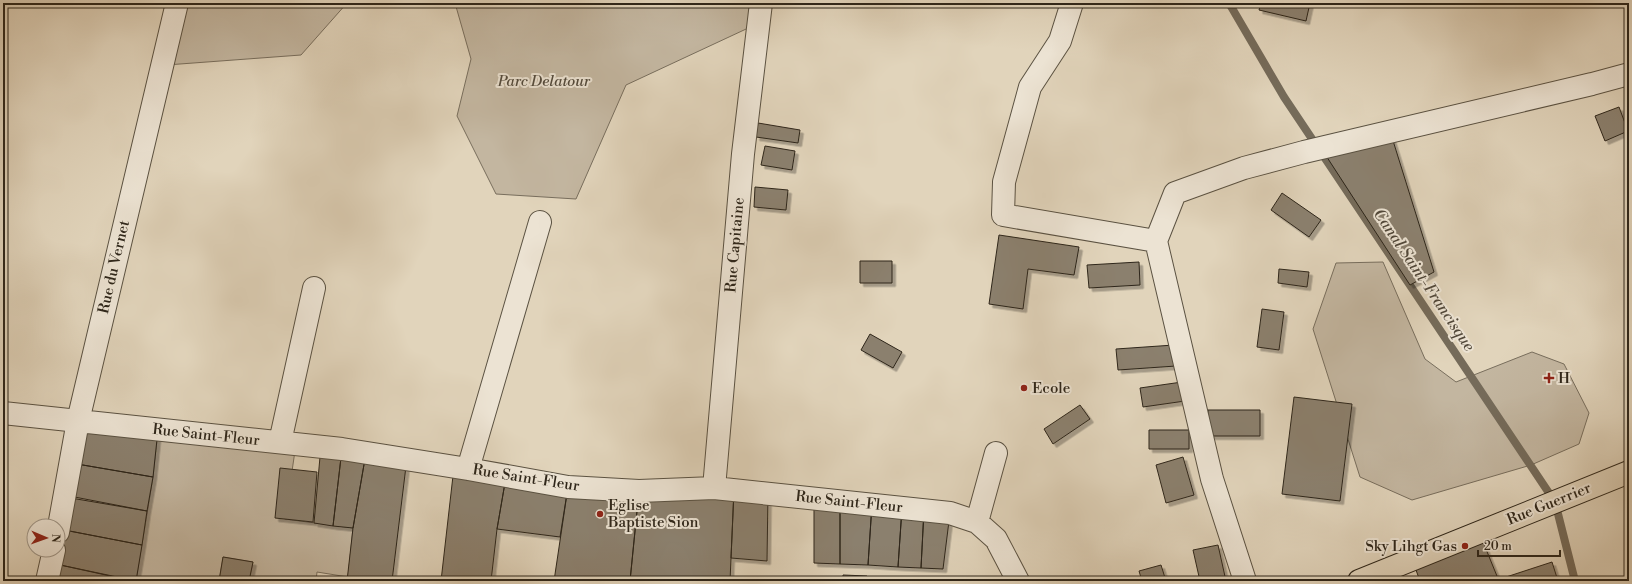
<svg xmlns="http://www.w3.org/2000/svg" width="1632" height="584" viewBox="0 0 1632 584" font-family="'Libre Bodoni',serif">
  <style>
    .green { fill: #c3b6a0; stroke: #786e5d }
    .lines { fill: none; stroke-linecap: round; stroke-linejoin: round }
    .stream { stroke: #756b5a; stroke-width: 8 }
    .building { fill: #8b806e; stroke: #2e261a; filter: url(#shadow) }
    .minor-casing { stroke: #5b5242; stroke-width: 24 }
    .major-casing { stroke: #2e261a; stroke-width: 24 }
    .minor { stroke: #ece3d3; stroke-width: 22 }
    .major { stroke: #e1d4bb; stroke-width: 22 }
    .poi-dot { fill: #8f2418; stroke: #ece3d3; stroke-width: 1.5 }
    .labels { text-anchor: middle; dominant-baseline: central; stroke-width: 4; stroke-linejoin: round; paint-order: stroke }
    .park-label { font-size: 15px; font-style: italic; fill: #534a3c; stroke: #ece3d3 }
    .street-label { font-size: 15px; fill: #2e261a; stroke: #ece3d3 }
    .poi-label { font-size: 15px; fill: #2e261a; stroke: #ece3d3; text-anchor: start }
    .water-label { font-size: 16px; font-style: italic; fill: #51483a; stroke: #ece3d3 }
  </style>
  <defs>
    <filter id="shadow"><feDropShadow dx="3.5" dy="3.5" stdDeviation="0" flood-color="#0004"/></filter>
  </defs>
  <rect width="100%" height="100%" fill="#e1d4bb"/>
  <filter id="stains"><feTurbulence type="fractalNoise" baseFrequency=".005" numOctaves="4"/><feColorMatrix values="0 0 0 0 .2 0 0 0 0 .09 0 0 0 0 .02 0 0 0 .5 -.17"/></filter>
  <radialGradient id="worn" r=".72"><stop offset=".6" stop-color="#630" stop-opacity="0"/><stop offset="1" stop-color="#630" stop-opacity=".3"/></radialGradient>
  <!-- green -->
  <path class="green" d="M170,3H347L301,55L153,66Z
    M455,3H761L759,23L626,85L576,199L496,194L457,116L471,59Z
    M1383,262L1425,359L1456,382L1532,352L1564,364L1589,413L1579,444L1531,465L1412,500L1360,477L1313,329L1336,263Z
    M158,430L296,444L285,519L353,528L348,577L317,572L316,581H249L253,562L223,557L219,581H136L153,477Z"/>
  <g class="lines">
    <!-- stream -->
    <path class="stream" d="M1229,3L1284,97L1555,502L1575,581"/>
  </g>
  <!-- building -->
  <path class="building" d="M1261,3H1310L1306,21L1259,10Z
    M1619,107L1628,131L1605,141L1595,116Z
    M758,123L800,130L798,143L756,137Z
    M1390,131L1434,272L1410,285L1321,148Z
    M765,146L795,151L792,170L761,165Z
    M755,187L788,190L786,210L754,207Z
    M1282,193L1321,220L1309,237L1271,210Z
    M999,235L1079,247L1074,275L1028,269L1023,309L989,304Z
    M860,261H892V283H860Z
    M1139,262L1140,285L1089,288L1087,265Z
    M1279,269L1309,272L1307,287L1278,283Z
    M1262,309L1284,312L1279,350L1257,347Z
    M870,334L902,352L893,368L861,350Z
    M1174,345L1176,366L1118,370L1116,349Z
    M1182,382L1185,401L1143,407L1140,388Z
    M1294,397L1352,404L1340,501L1282,494Z
    M1080,405L1090,419L1053,444L1044,429Z
    M1208,410H1260V436H1207Z
    M78,421L158,430L153,477L71,463Z
    M1149,430H1189V449H1149Z
    M321,446L342,449L333,526L314,523Z
    M342,449L366,453L353,528L333,526Z
    M366,453L407,458L392,581H347L353,528Z
    M1183,457L1194,495L1166,503L1156,465Z
    M71,463L153,477L147,511L64,495Z
    M454,467L506,477L497,529L491,581H441Z
    M280,468L317,472L313,522L275,518Z
    M506,477L568,487L560,537L497,529Z
    M568,487L639,491L630,581H554Z
    M734,490L730,581H630L639,491Z
    M734,490L768,493L767,561L731,558Z
    M65,497L147,511L142,545L59,529Z
    M814,499L840,501V564L814,563Z
    M840,501L872,504L868,565L840,564Z
    M872,504L902,508L898,567L868,565Z
    M902,508L924,510L921,568L898,567Z
    M924,510L950,513L943,569L921,568Z
    M59,529L142,545L136,581L51,563Z
    M1479,532L1499,581H1420L1412,559Z
    M1218,545L1226,581H1200L1193,550Z
    M223,557L253,562L249,581H219Z
    M1552,562L1558,581H1500V579Z
    M51,563L133,581H47Z
    M1161,565L1166,581H1142L1139,571Z
    M843,575L867,576L866,581H843Z"/>
  <g class="lines">
    <!-- minor casing -->
    <g class="minor-casing">
      <path id="minor" d="M1072,3L1060,41L1030,87L1004,182L1003,215L1156,241L1212,479L1245,581
        M1156,241L1175,193L1244,168L1304,152L1592,84L1629,74
        M3,413L342,449L468,469L568,487L639,491L714,488L950,513L977,522L996,539L1018,581
        M280,442L314,288
        M468,469L540,222
        M714,488L743,154L761,3
        M977,522L996,453
        M58,532L78,421L177,3
        M47,581L54,550"/>
    </g>
    <!-- major casing -->
    <g class="major-casing">
      <path id="major" d="M1359,581L1629,472"/>
    </g>
    <!-- minor -->
    <use href="#minor" class="minor"/>
    <!-- major -->
    <use href="#major" class="major"/>
  </g>
  <!-- markers -->
  <g class="poi-dot">
    <path d="M1547 372h4v4h4v4h-4v4h-4v-4h-4v-4h4z"/>
    <circle cx="1024" cy="388" r="4"/>
    <circle cx="600" cy="514" r="4"/>
    <circle cx="1465" cy="546" r="4"/>
  </g>
  <g class="labels">
    <!-- park labels -->
    <g class="park-label">
      <text x="544" y="81">Parc Delatour</text>
    </g>
    <!-- street labels -->
    <g class="street-label">
      <text transform="translate(735 245) rotate(-85)">Rue Capitaine</text>
      <text transform="translate(114 267) rotate(-77)">Rue du Vernet</text>
      <text transform="translate(206 435) rotate(6)">Rue Saint-Fleur</text>
      <text transform="translate(526 478) rotate(9)">Rue Saint-Fleur</text>
      <text transform="translate(849 502) rotate(6)">Rue Saint-Fleur</text>
      <text transform="translate(1549 504) rotate(-22)">Rue Guerrier</text>
    </g>
    <!-- poi labels -->
    <g class="poi-label">
      <text x="1558" y="378">H</text>
      <text x="1032" y="388">Ecole</text>
      <text x="608" y="505">Eglise<tspan x="608" dy="17">Baptiste Sion</tspan></text>
      <text x="1457" y="546" text-anchor="end">Sky Lihgt Gas</text>
    </g>
    <!-- water labels -->
    <g class="water-label">
      <text transform="translate(1424 280) rotate(56)">Canal Saint-Francisque</text>
    </g>
  </g>
  <!-- margin -->
  <rect width="1632" height="584" fill="none" stroke="#e1d4bb" stroke-width="16"/>
  <rect x="4" y="4" width="1624" height="576" fill="none" stroke="#2e261a" stroke-width="2"/>
  <rect x="8" y="8" width="1616" height="568" fill="none" stroke="#2e261a"/>
  <!-- north arrow -->
  <g transform="translate(46 538) rotate(92)"><circle r="19" fill="#ece3d3" stroke="#a09789"/>
  <path d="M0-3L7 15L0 10L-7 15Z" fill="#8f2418"/>
  <text y="-6" font-size="11" font-weight="bold" text-anchor="middle" fill="#2e261a">N</text>
  </g>
  <!-- scale -->
  <path d="M1478 550v6h82v-6" fill="none" stroke="#2e261a" stroke-width="2"/>
  <text x="1484" y="550" font-size="12" fill="#2e261a" stroke="#ece3d3" stroke-width="3" paint-order="stroke">20 m</text>
  <rect width="100%" height="100%" filter="url(#stains)"/>
  <rect width="100%" height="100%" fill="url(#worn)"/>
</svg>
